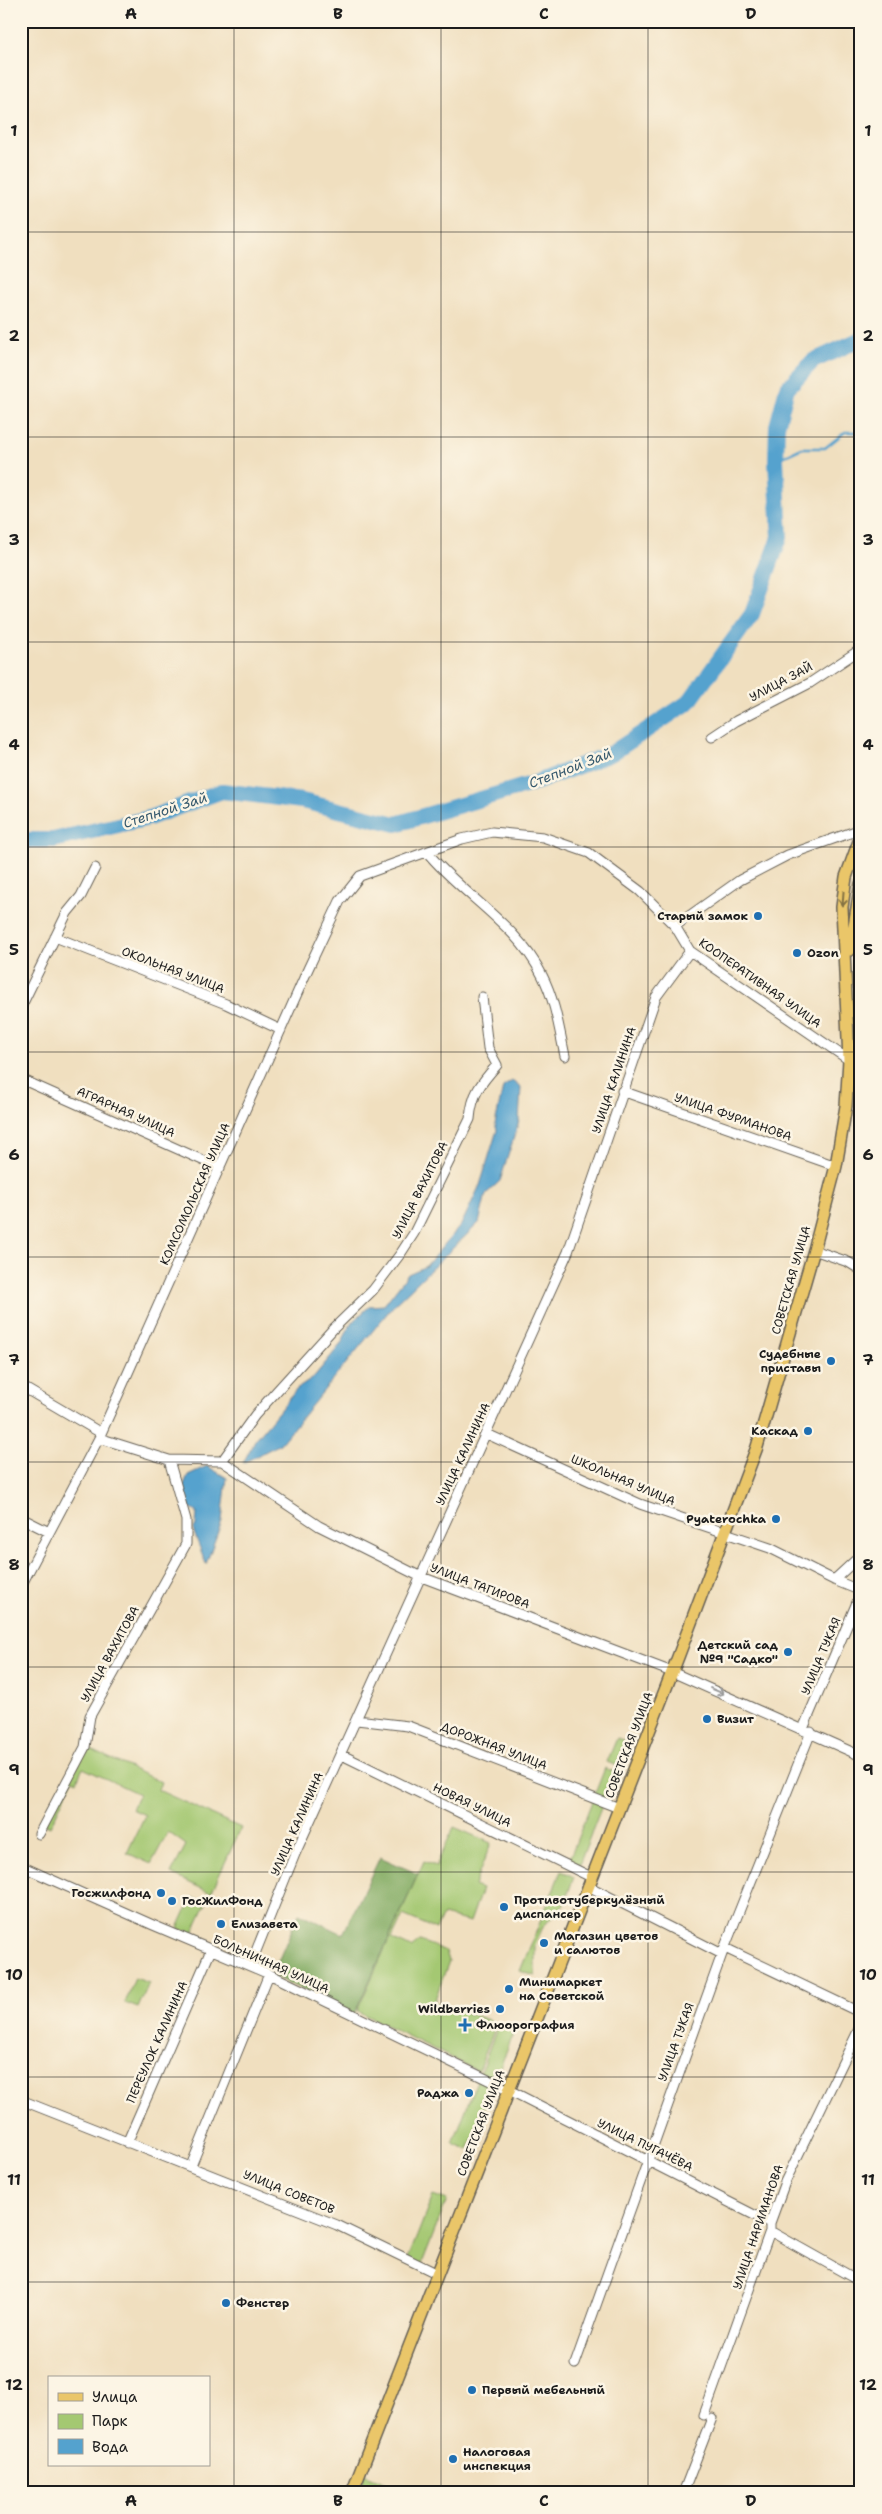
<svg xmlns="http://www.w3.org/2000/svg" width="882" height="2514" viewBox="0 0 882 2514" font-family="'Shantell Sans',sans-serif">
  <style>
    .green { fill: #a4c872; stroke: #607247 }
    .forest { fill: #83ac64; stroke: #506440 }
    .water { fill: #54a2ce; stroke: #385f75 }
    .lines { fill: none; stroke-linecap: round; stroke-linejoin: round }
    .stream { stroke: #54a2ce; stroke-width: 2.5 }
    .river { stroke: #54a2ce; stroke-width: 16 }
    .minor-casing { stroke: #666055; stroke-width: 11 }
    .major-casing { stroke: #666055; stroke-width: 14 }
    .minor { stroke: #fff; stroke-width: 9 }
    .major { stroke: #eac669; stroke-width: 11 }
    .oneway { stroke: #837142 }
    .oneway2 { stroke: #999 }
    .grid { fill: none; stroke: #1c1c1c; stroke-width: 1; stroke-opacity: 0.55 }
    .poi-dot { fill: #1f6fb2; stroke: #fcf5e5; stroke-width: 2 }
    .labels { text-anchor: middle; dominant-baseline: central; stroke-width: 5; stroke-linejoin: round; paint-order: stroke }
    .street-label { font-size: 12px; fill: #1c1c1c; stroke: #fcf5e5 }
    .poi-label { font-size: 12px; font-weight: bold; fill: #1c1c1c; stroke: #fcf5e5; text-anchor: start }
    .water-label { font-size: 14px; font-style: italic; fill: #35586c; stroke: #fcf5e5 }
    .neatline { fill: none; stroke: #1c1c1c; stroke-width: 2 }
    .grid-label { font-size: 16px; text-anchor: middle; font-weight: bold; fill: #1c1c1c }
  </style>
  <rect width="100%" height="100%" fill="#fcf5e5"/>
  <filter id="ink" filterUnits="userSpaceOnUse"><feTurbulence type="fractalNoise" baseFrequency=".02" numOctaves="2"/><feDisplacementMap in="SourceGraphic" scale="10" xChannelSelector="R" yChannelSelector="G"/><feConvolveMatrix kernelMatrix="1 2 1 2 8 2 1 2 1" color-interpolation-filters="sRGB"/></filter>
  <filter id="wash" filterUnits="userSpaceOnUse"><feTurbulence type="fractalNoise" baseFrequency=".0096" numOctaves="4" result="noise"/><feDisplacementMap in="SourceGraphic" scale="20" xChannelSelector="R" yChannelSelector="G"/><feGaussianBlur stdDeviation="1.12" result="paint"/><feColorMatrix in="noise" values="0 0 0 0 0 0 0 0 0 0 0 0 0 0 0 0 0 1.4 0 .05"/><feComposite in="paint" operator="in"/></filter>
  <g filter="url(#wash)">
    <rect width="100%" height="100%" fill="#f0dfbf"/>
    <!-- green -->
    <path class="green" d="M617,1738L626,1741L617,1766L607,1762Z
      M85,1747L161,1782L158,1790L241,1828L211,1893L171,1874L186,1845L168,1832L151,1864L127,1853L145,1815L132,1809L139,1794L83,1768L77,1781L73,1779L50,1827L44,1824Z
      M605,1768L615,1772L577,1870L567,1865Z
      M454,1827L491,1843L474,1886L482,1889L470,1922L443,1915L436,1929L403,1915L392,1939L411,1948L420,1941L446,1951L449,1961L434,2002L497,2023L478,2071L357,2011L424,1861L436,1866Z
      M561,1871L574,1877L564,1904L543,1927L535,1945V1976L520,1971Z
      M192,1897L206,1904L192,1935L178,1928Z
      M135,1978L149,1983L138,2008L125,2003Z
      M499,2023L515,2029L468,2150L453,2143Z
      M433,2195L447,2200L421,2266L408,2259Z
      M364,2474L411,2493H362L361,2487Z"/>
    <!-- forest -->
    <path class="forest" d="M380,1857L418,1874L354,2015L272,1975L299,1913L343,1934Z"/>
    <!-- water -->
    <path class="water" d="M512,1081L521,1087L519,1121L500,1181L486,1194L479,1223L394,1305L280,1444L243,1463L255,1440L297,1389L312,1379L341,1344L351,1323L370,1306L384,1305L408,1274L426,1266L461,1225L480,1185L497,1130L495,1124L503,1087Z
      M207,1466L227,1478L222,1521L206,1564L193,1530L196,1525L197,1512L190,1508L183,1487L188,1475Z"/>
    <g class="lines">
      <!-- stream -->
      <path class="stream" d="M776,460L802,448H825L845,432H861"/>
      <!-- river -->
      <path class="river" d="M21,840H53L149,818L222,791L302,801L396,824L535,783L612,753L689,702L752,614L780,537L776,460L777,426L787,388L813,361L861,339"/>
    </g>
  </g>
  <g filter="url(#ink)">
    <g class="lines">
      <!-- minor casing -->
      <g class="minor-casing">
        <path id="minor" d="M712,737L736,721L810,683L861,649
          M427,852C462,895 517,924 542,975C555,1000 559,1028 565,1056
          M675,926L740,880L788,855L861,829
          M55,937L226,1004L281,1030
          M21,1007L67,913L81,896L95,868
          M848,1047L861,1049
          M21,1079L220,1168
          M622,1091L836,1166
          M814,1250L848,1262L861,1270
          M21,1386L101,1433
          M487,1434L640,1504L770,1548L834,1580L861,1591
          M99,1438L169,1460L222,1461L319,1526L419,1576L672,1672L861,1756
          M222,1461L255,1415L333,1329L373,1290L401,1253L414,1233L470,1119C472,1094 480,1084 497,1065L488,1048L482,997
          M21,1518L49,1532
          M834,1580L861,1555
          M21,1586L99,1438L308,969L340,901L360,876L462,839L492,832L543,837L589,853L640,891L675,926L690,951L849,1060
          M357,1720L408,1726L619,1808
          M803,1729L861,1593
          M342,1755L591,1877
          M39,1834L85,1747L90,1716L186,1544V1520L169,1460
          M21,1866L153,1925L269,1974L509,2090L770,2223
          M588,1886L722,1954
          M725,1948L861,2013
          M250,1966L295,1854L568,1252L656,997L690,951
          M21,2100L337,2225L438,2274
          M127,2143L211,1950
          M191,2166L269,1974
          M770,2231L861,2282
          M575,2364L722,1954L811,1732
          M704,2415L770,2231V2223L785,2182L861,2025
          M683,2493L712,2418"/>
      </g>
      <!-- major casing -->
      <g class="major-casing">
        <path id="major" d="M850,950L861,884
          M352,2493L678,1657L757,1447L814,1250L836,1166L846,1106L849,1060L842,907L846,877L861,836"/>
      </g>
      <!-- minor -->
      <use href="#minor" class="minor"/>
      <!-- major -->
      <use href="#major" class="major"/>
    </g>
    <!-- one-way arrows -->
    <defs><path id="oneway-shaft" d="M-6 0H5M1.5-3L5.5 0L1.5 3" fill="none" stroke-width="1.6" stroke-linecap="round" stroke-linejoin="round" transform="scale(1.25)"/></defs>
    <use class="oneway" href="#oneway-shaft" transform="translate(843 899) rotate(94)"/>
    <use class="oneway2" href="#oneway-shaft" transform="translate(717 1691) rotate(23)"/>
  </g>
  <!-- grid -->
  <path class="grid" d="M234,21V2493M441,21V2493M648,21V2493M21,232H861M21,437H861M21,642H861M21,847H861M21,1052H861M21,1257H861M21,1462H861M21,1667H861M21,1872H861M21,2077H861M21,2282H861"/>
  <!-- markers -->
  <g class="poi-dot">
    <circle cx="758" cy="916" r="5"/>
    <circle cx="797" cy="953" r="5"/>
    <circle cx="831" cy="1361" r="5"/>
    <circle cx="808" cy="1431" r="5"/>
    <circle cx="776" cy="1519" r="5"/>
    <circle cx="788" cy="1652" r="5"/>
    <circle cx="707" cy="1719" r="5"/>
    <circle cx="161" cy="1893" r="5"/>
    <circle cx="172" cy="1901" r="5"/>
    <circle cx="504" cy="1907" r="5"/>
    <circle cx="221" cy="1924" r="5"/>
    <circle cx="544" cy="1943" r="5"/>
    <circle cx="509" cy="1989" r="5"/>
    <circle cx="500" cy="2009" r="5"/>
    <path d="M462.5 2017.5h5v5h5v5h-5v5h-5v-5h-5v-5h5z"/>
    <circle cx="469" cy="2093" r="5"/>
    <circle cx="226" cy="2303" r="5"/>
    <circle cx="472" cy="2390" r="5"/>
    <circle cx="453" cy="2459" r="5"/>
  </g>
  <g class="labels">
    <!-- street labels -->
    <g class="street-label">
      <text transform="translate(781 682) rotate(-28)">УЛИЦА ЗАЙ</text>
      <text transform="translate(173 970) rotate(21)">ОКОЛЬНАЯ УЛИЦА</text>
      <text transform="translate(760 983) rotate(35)">КООПЕРАТИВНАЯ УЛИЦА</text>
      <text transform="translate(614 1080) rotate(-71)">УЛИЦА КАЛИНИНА</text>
      <text transform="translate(126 1112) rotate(24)">АГРАРНАЯ УЛИЦА</text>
      <text transform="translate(733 1117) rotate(19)">УЛИЦА ФУРМАНОВА</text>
      <text transform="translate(420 1190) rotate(-63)">УЛИЦА ВАХИТОВА</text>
      <text transform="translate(195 1194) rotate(-66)">КОМСОМОЛЬСКАЯ УЛИЦА</text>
      <text transform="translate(791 1280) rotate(-74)">СОВЕТСКАЯ УЛИЦА</text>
      <text transform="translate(463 1454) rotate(-65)">УЛИЦА КАЛИНИНА</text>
      <text transform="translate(623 1480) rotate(23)">ШКОЛЬНАЯ УЛИЦА</text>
      <text transform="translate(480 1586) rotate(21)">УЛИЦА ТАГИРОВА</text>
      <text transform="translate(110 1654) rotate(-61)">УЛИЦА ВАХИТОВА</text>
      <text transform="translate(821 1656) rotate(-67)">УЛИЦА ТУКАЯ</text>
      <text transform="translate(629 1745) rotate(-69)">СОВЕТСКАЯ УЛИЦА</text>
      <text transform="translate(494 1746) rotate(21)">ДОРОЖНАЯ УЛИЦА</text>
      <text transform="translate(472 1805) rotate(26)">НОВАЯ УЛИЦА</text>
      <text transform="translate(297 1824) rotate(-66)">УЛИЦА КАЛИНИНА</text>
      <text transform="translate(271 1964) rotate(24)">БОЛЬНИЧНАЯ УЛИЦА</text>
      <text transform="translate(157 2042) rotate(-66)">ПЕРЕУЛОК КАЛИНИНА</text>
      <text transform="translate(676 2042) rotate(-70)">УЛИЦА ТУКАЯ</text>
      <text transform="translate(481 2123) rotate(-69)">СОВЕТСКАЯ УЛИЦА</text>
      <text transform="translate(645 2145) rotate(26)">УЛИЦА ПУГАЧЁВА</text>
      <text transform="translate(289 2192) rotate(22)">УЛИЦА СОВЕТОВ</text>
      <text transform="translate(758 2227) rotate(-71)">УЛИЦА НАРИМАНОВА</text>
    </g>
    <!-- poi labels -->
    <g class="poi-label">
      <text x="748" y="916" text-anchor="end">Старый замок</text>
      <text x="807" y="953">Ozon</text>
      <text x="821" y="1354" text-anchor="end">Судебные<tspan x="821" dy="14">приставы</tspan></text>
      <text x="798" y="1431" text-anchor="end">Каскад</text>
      <text x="766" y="1519" text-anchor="end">Pyaterochka</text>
      <text x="778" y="1645" text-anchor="end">Детский сад<tspan x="778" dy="14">№9 "Садко"</tspan></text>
      <text x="717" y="1719">Визит</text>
      <text x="151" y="1893" text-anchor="end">Госжилфонд</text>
      <text x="514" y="1900">Противотуберкулёзный<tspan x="514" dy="14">диспансер</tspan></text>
      <text x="182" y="1901">ГосЖилФонд</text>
      <text x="231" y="1924">Елизавета</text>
      <text x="554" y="1936">Магазин цветов<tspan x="554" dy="14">и салютов</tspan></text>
      <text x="519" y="1982">Минимаркет<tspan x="519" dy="14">на Советской</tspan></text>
      <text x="490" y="2009" text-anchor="end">Wildberries</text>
      <text x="476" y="2025">Флюорография</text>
      <text x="459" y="2093" text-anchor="end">Раджа</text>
      <text x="236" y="2303">Фенстер</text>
      <text x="482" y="2390">Первый мебельный</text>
      <text x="463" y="2452">Налоговая<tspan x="463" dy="14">инспекция</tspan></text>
    </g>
    <!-- water labels -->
    <g class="water-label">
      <text transform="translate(570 768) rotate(-21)">Степной Зай</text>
      <text transform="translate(165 810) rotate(-18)">Степной Зай</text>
    </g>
  </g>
  <!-- margin -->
  <rect width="882" height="2514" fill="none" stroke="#fcf5e5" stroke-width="55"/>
  <!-- legend -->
  <rect x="48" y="2376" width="162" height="90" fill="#fcf5e5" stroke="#a29e95"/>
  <rect x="58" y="2393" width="25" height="8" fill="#eac669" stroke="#a29e95"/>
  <text x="92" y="2402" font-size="15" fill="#1c1c1c">Улица</text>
  <rect x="58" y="2414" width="25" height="15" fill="#a4c872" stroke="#a29e95"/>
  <text x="92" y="2426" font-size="15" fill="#1c1c1c">Парк</text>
  <rect x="58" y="2439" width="25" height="15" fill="#54a2ce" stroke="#a29e95"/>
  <text x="92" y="2452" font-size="15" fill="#1c1c1c">Вода</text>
  <rect x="28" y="28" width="826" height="2458" class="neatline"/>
  <g class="grid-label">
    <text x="131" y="19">A</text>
    <text x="338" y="19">B</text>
    <text x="544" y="19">C</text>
    <text x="751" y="19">D</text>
    <text x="14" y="136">1</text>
    <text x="868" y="136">1</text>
    <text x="14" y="341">2</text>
    <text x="868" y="341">2</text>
    <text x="14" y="545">3</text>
    <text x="868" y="545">3</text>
    <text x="14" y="750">4</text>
    <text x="868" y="750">4</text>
    <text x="14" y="955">5</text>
    <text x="868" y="955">5</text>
    <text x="14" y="1160">6</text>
    <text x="868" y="1160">6</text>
    <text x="14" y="1365">7</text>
    <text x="868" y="1365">7</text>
    <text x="14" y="1570">8</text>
    <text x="868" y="1570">8</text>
    <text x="14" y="1775">9</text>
    <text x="868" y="1775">9</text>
    <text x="14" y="1980">10</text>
    <text x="868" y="1980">10</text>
    <text x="14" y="2185">11</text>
    <text x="868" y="2185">11</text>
    <text x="14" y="2390">12</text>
    <text x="868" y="2390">12</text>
    <text x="131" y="2506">A</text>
    <text x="338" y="2506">B</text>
    <text x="544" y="2506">C</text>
    <text x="751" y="2506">D</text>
  </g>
</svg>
